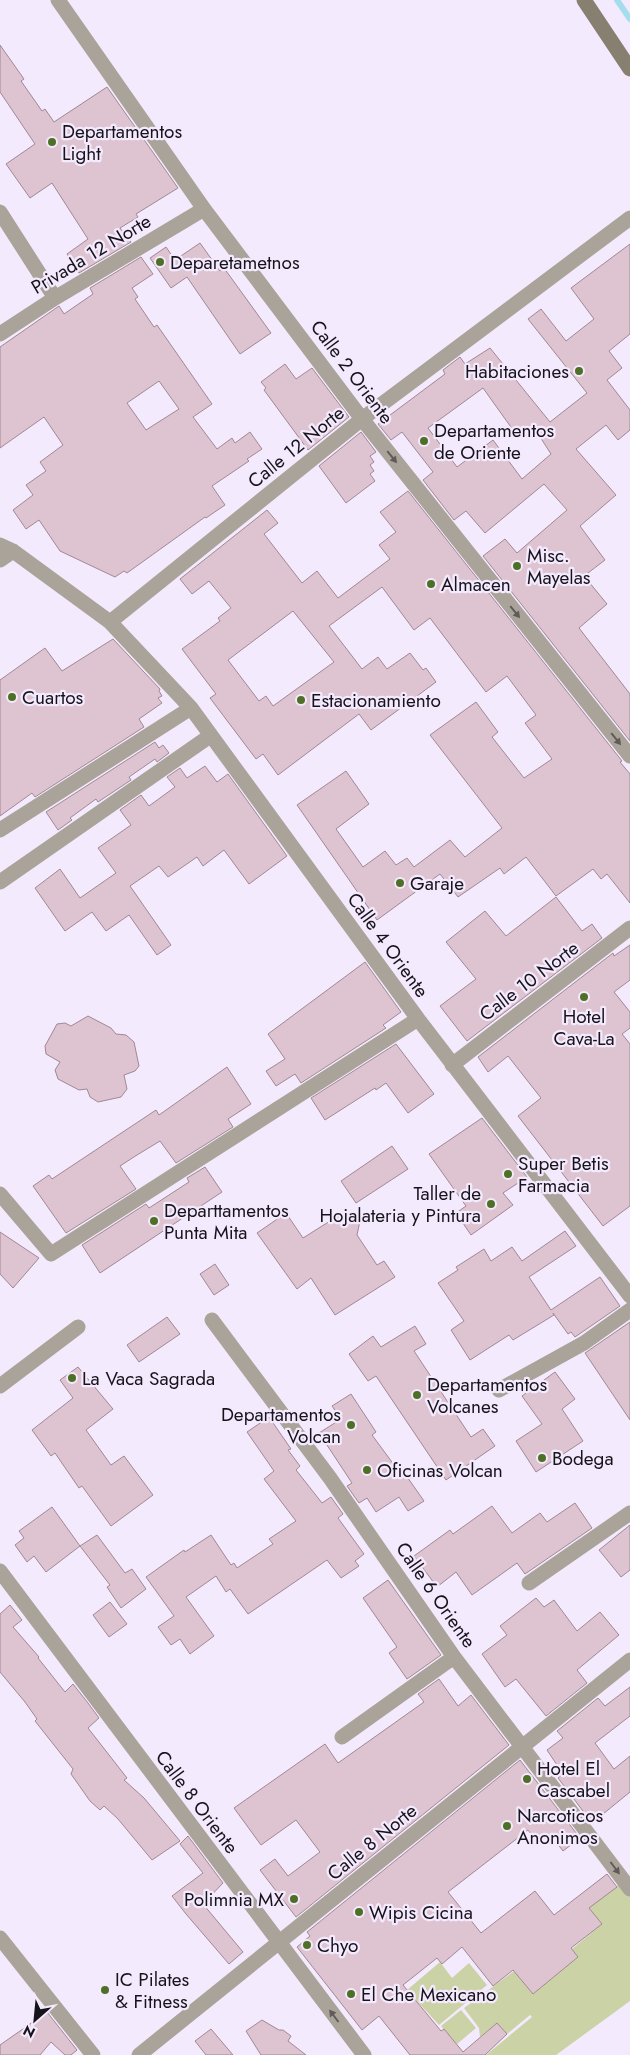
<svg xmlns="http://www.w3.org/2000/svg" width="630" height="2055" viewBox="0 0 630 2055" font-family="Jost,sans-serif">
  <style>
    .green { fill: #cbd2a5 }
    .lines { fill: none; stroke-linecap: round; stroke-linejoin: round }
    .stream { stroke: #a4ddec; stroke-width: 6 }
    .building { fill: #dec3d1; stroke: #a08895; fill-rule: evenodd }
    .street { stroke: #a9a399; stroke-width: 15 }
    .secondary { stroke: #877f70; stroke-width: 15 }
    .oneway { fill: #605b5a }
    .poi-dot { fill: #4e6f26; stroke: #f4eafe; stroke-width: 2 }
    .labels { text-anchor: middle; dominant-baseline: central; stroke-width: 4.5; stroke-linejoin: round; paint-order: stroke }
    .poi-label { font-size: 19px; fill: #17131b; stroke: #f4eafe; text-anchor: start }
    .street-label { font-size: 19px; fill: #17131b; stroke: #f4eafe }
  </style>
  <rect width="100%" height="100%" fill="#f4eafe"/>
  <!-- green -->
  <path class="green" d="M621,1883L630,1896V2001L556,2055H486L532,2017L530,2015L507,2034L497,2023L480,2037L479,2028L464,2008L514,1971L533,1994L578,1957L572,1949L602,1924L589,1908Z
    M440,1962L452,1978L469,1963L487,1985L439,2025L407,1990Z
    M461,2010L476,2028L457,2044L441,2026Z"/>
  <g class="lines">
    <!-- stream -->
    <path class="stream" d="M617,0L630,19"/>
  </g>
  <!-- building -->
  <path class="building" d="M0,45L24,79L21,81L42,111L45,109L54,122L107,87L178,188L136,214L138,217L120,228L131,242L79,273L67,254L88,239L52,183L30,198L6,164L35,144L0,92Z
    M200,243L220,271L224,268L271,333L240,354L187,277L171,288L150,258L166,247L175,260Z
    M630,244V334L609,351L622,368L607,380L630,410V430L618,440L606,425L576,449L616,495L580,526L605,560L584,576L607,604L579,628L630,694V741L483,556L505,539L517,553L567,510L544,484L485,533L466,511L454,520L423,480L433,472L402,432L391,440L378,424L445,374L443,370L460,357L465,364L490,348L550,422L587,393L528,319L541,309L566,341L594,319L571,288ZM483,388L518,437L533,426L551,454L522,479L493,440L457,467L428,428Z
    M141,257L153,274L132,288L138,297L135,299L154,327L157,325L212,404L193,417L217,449L232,438L235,443L250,432L262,449L247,459L249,461L212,486L225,505L206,518L205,517L127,573L124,571L115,577L60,551L39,520L26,529L13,510L33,495L26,485L46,471L40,462L63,445L44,417L0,448V347L59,306L64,314L93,294L90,288ZM159,381L179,409L146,430L127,403Z
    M285,364L296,379L312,368L349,417L308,450L264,390L266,388L261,382Z
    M361,432L376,452L370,456L374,462L370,465L374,471L370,474L375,481L346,503L319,466Z
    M408,491L622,761L620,762L630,774V903L607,874L601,879L593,869L556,896L526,857L504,874L500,868L458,897L440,874L377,920L297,805L346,771L369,804L336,829L363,867L385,851L396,865L407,858L414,867L450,840L465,857L502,828L430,735L476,702L498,732L492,737L524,778L552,759L525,723L536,715L507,676L486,692L430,618L414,630L382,587L329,626L362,669L378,657L387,669L410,653L423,670L426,668L436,682L371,730L359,714L278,775L263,754L256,759L210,698L216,694L182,649L220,621L218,618L231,608L209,581L192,594L180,579L267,510L278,523L264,534L302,583L317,571L338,598L390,559L379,545L396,532L380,512ZM293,611L334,662L273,706L266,696L259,701L228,660Z
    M113,639L160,689L159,691L162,696L158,698L162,703L139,719L144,727L35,797L32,793L0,816V680L45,648L62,671Z
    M155,742L159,748L163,745L169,753L157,762L155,759L129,777L131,780L98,802L96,799L70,818L72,820L58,830L46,812Z
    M205,766L217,782L228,774L287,856L249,884L224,850L203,866L197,857L168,877L159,866L130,886L171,945L157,955L129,915L106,931L92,912L65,931L35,888L60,869L80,898L116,873L98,848L131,825L120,810L141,795L149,806L175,787L167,777L180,768L187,778Z
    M556,897L582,931L592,924L602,938L467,1041L440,1006L476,979L446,942L485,911L506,936Z
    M630,945V980L614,992L630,1012V1028L622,1034L630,1044V1206L603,1226L518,1116L541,1098L508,1056L488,1072L478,1057L613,953L614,956Z
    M365,962L401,1012L383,1025L386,1028L301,1083L295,1074L276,1086L266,1071L285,1059L268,1034Z
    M88,1016L111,1028L116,1034L126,1035L134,1042L139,1066L135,1071L124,1075L127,1089L121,1097L98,1102L90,1097L87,1089L79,1090L58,1079L55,1070L60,1062L46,1054L45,1046L57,1024L65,1023L71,1026Z
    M396,1044L434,1094L408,1113L386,1083L376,1090L375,1088L325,1120L311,1098Z
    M227,1067L251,1104L228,1119L233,1127L176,1163L160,1141L137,1155L120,1166L136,1189L66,1233L33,1186L49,1175L52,1179L156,1110L159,1115Z
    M482,1118L527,1177L503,1193L513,1205L471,1235L456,1213L466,1206L429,1154Z
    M392,1146L408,1169L356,1203L341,1181Z
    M205,1167L222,1192L100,1273L82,1245L146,1204L149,1208L189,1182L187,1178Z
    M286,1213L303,1238L338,1216L360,1221L357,1235L377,1265L384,1261L395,1277L335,1315L311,1278L297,1289L257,1233Z
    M565,1231L576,1246L529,1277L551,1310L600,1277L620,1306L575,1337L571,1332L568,1334L553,1313L554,1315L513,1340L509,1335L470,1360L451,1330L464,1321L438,1283L458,1270L456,1267L484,1249L491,1261L512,1247L522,1261Z
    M0,1232L39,1258L13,1288L0,1274Z
    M215,1264L229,1285L214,1295L200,1274Z
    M167,1317L180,1334L139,1362L127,1345Z
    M630,1322V1420L585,1353Z
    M415,1326L426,1344L414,1351L471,1437L483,1429L495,1446L446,1480L376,1376L368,1381L349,1354L373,1336L381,1347Z
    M78,1367L113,1409L86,1430L111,1465L124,1456L153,1495L111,1526L82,1486L79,1488L55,1453L51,1456L32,1430L73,1398L60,1380Z
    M555,1372L575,1399L562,1409L583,1441L536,1472L516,1441L542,1424L522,1396Z
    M351,1394L376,1432L372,1435L400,1473L403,1471L424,1501L408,1511L399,1497L376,1512L367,1498L359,1503L347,1486L352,1483L319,1433L341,1419L332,1406Z
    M269,1417L291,1449L288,1450L300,1466L296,1470L322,1503L331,1497L343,1514L338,1518L364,1554L355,1561L359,1566L341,1578L327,1560L248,1614L230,1589L226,1592L216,1576L186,1597L214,1636L190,1654L180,1639L171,1645L158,1627L174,1616L146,1577L184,1550L185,1552L211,1535L231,1565L234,1563L237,1568L273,1544L269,1539L296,1521L264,1479L274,1471L247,1432Z
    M575,1503L592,1528L525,1574L517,1563L472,1595L456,1572L437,1587L414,1556L450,1530L453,1534L492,1506L512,1533L540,1513L547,1522Z
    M52,1507L80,1546L46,1572L34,1556L27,1562L15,1545L24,1538L19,1531Z
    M630,1525V1570L621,1577L599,1550Z
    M97,1535L125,1573L132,1569L146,1589L121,1608L107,1587L110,1585L80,1546Z
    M388,1580L441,1655L407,1679L389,1653L397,1647L363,1598Z
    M536,1598L544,1607L554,1600L577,1631L600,1612L619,1635L577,1670L587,1683L546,1716L516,1679L505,1687L482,1654L507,1635L500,1626Z
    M110,1602L127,1624L109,1637L93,1615Z
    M10,1605L22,1620L13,1627L39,1657L38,1658L65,1692L73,1684L88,1703L99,1718L88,1728L127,1778L124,1780L144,1798L180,1841L152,1860L118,1819L104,1806L100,1810L90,1801L71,1774L73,1769L35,1721L37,1719L25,1702L0,1672V1614Z
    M439,1679L458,1706L471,1695L509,1745L296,1917L260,1870L275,1859L288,1876L320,1852L296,1820L261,1845L234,1808L325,1744L338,1763L424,1702L418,1694Z
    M630,1687V1716L595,1743L614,1769L630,1756V1792L592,1823L558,1778L563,1774L547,1750L563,1738L557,1731L598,1698L605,1706Z
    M520,1760L580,1838L563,1851L550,1834L538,1843L528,1830L448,1892L481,1933L535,1891L554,1915L607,1874L617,1887L589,1908L602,1924L571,1948L578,1957L533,1994L513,1970L493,1986L462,1947L442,1964L437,1958L403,1985L441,2031L444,2029L463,2052L497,2023L507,2034L485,2055H410L379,2016L362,2030L297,1947L310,1936L307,1932Z
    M188,1836L223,1883L203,1904L243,1952L229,1964L186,1914L172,1896L203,1873L180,1844Z
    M47,2012L77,2050L71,2055H65L51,2042L40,2055H0V2045Z
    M262,2020L279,2030H283L291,2036L288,2041L306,2055H261L246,2031Z
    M211,2029L233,2055H206L195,2041Z"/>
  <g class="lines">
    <!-- street -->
    <path class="street" d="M58,0L204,209L362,419L630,756
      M0,212L55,298
      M0,334L55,298L204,209
      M0,545L13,551L110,622L191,708L418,1019L630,1296
      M0,560L13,551
      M110,622L362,419L630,218
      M0,830L191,708
      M0,882L210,736
      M452,1065L630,928
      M0,1194L51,1254L418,1019
      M212,1320L330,1478L454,1657L630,1889
      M0,1386L78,1327
      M499,1390L584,1343L630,1310
      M0,1571L364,2055
      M529,1583L630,1513
      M342,1737L454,1657
      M0,1938L93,2055
      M139,2055L630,1660"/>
    <!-- secondary -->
    <path class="secondary" d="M584,0L630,69"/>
  </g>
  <!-- one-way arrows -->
  <defs><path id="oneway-solid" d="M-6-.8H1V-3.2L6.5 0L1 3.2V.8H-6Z" transform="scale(1.25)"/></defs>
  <g class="oneway">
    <use href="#oneway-solid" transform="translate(392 457) rotate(51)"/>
    <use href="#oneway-solid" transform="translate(515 612) rotate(51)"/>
    <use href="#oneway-solid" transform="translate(616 739) rotate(51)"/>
    <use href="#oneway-solid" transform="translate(615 1868) rotate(53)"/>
    <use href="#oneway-solid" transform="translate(334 2016) rotate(-127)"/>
  </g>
  <!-- markers -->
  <g class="poi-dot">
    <circle cx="52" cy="142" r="5"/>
    <circle cx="160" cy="262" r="5"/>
    <circle cx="579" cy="371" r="5"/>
    <circle cx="424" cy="441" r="5"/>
    <circle cx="517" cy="566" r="5"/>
    <circle cx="431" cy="584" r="5"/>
    <circle cx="12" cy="697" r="5"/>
    <circle cx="301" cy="700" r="5"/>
    <circle cx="400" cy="883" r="5"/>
    <circle cx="584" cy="997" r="5"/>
    <circle cx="508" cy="1174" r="5"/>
    <circle cx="491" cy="1204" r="5"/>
    <circle cx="154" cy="1221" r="5"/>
    <circle cx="72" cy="1378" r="5"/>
    <circle cx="417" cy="1395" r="5"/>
    <circle cx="351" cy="1425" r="5"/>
    <circle cx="542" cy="1458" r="5"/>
    <circle cx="367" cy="1470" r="5"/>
    <circle cx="527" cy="1779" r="5"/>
    <circle cx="507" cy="1826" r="5"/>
    <circle cx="294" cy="1899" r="5"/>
    <circle cx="359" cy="1912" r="5"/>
    <circle cx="307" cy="1945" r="5"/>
    <circle cx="105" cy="1990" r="5"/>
    <circle cx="351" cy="1994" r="5"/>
  </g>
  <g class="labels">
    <!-- poi labels -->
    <g class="poi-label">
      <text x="62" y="131">Departamentos<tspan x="62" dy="22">Light</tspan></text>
      <text x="170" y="262">Deparetametnos</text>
      <text x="569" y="371" text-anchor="end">Habitaciones</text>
      <text x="434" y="430">Departamentos<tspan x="434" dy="22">de Oriente</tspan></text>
      <text x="527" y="555">Misc.<tspan x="527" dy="22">Mayelas</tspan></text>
      <text x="441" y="584">Almacen</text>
      <text x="22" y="697">Cuartos</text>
      <text x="311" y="700">Estacionamiento</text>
      <text x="410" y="883">Garaje</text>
      <text x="584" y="1016" text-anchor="middle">Hotel<tspan x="584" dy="22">Cava-La</tspan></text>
      <text x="518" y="1163">Super Betis<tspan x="518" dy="22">Farmacia</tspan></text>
      <text x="481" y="1193" text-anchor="end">Taller de<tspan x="481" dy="22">Hojalateria y Pintura</tspan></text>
      <text x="164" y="1210">Departtamentos<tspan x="164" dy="22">Punta Mita</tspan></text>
      <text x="82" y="1378">La Vaca Sagrada</text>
      <text x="427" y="1384">Departamentos<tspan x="427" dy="22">Volcanes</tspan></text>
      <text x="341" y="1414" text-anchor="end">Departamentos<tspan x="341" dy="22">Volcan</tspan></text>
      <text x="552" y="1458">Bodega</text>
      <text x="377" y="1470">Oficinas Volcan</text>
      <text x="537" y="1768">Hotel El<tspan x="537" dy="22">Cascabel</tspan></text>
      <text x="517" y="1815">Narcoticos<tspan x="517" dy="22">Anonimos</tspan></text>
      <text x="284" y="1899" text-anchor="end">Polimnia MX</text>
      <text x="369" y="1912">Wipis Cicina</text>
      <text x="317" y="1945">Chyo</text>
      <text x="115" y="1979">IC Pilates<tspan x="115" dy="22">&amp; Fitness</tspan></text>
      <text x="361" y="1994">El Che Mexicano</text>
    </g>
    <!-- street labels -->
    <g class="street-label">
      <text transform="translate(91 254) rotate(-31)">Privada 12 Norte</text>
      <text transform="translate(352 372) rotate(53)">Calle 2 Oriente</text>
      <text transform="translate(296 447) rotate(-39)">Calle 12 Norte</text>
      <text transform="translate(388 945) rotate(54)">Calle 4 Oriente</text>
      <text transform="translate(529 981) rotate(-37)">Calle 10 Norte</text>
      <text transform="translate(436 1595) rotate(55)">Calle 6 Oriente</text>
      <text transform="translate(197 1802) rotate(53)">Calle 8 Oriente</text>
      <text transform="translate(372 1842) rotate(-39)">Calle 8 Norte</text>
    </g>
  </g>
  <!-- north arrow -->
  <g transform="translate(35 2020) rotate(207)" stroke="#f4eafe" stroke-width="4" paint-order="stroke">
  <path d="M0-4L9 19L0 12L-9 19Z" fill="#17131b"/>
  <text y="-8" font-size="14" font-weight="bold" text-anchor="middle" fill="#17131b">N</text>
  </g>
</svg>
